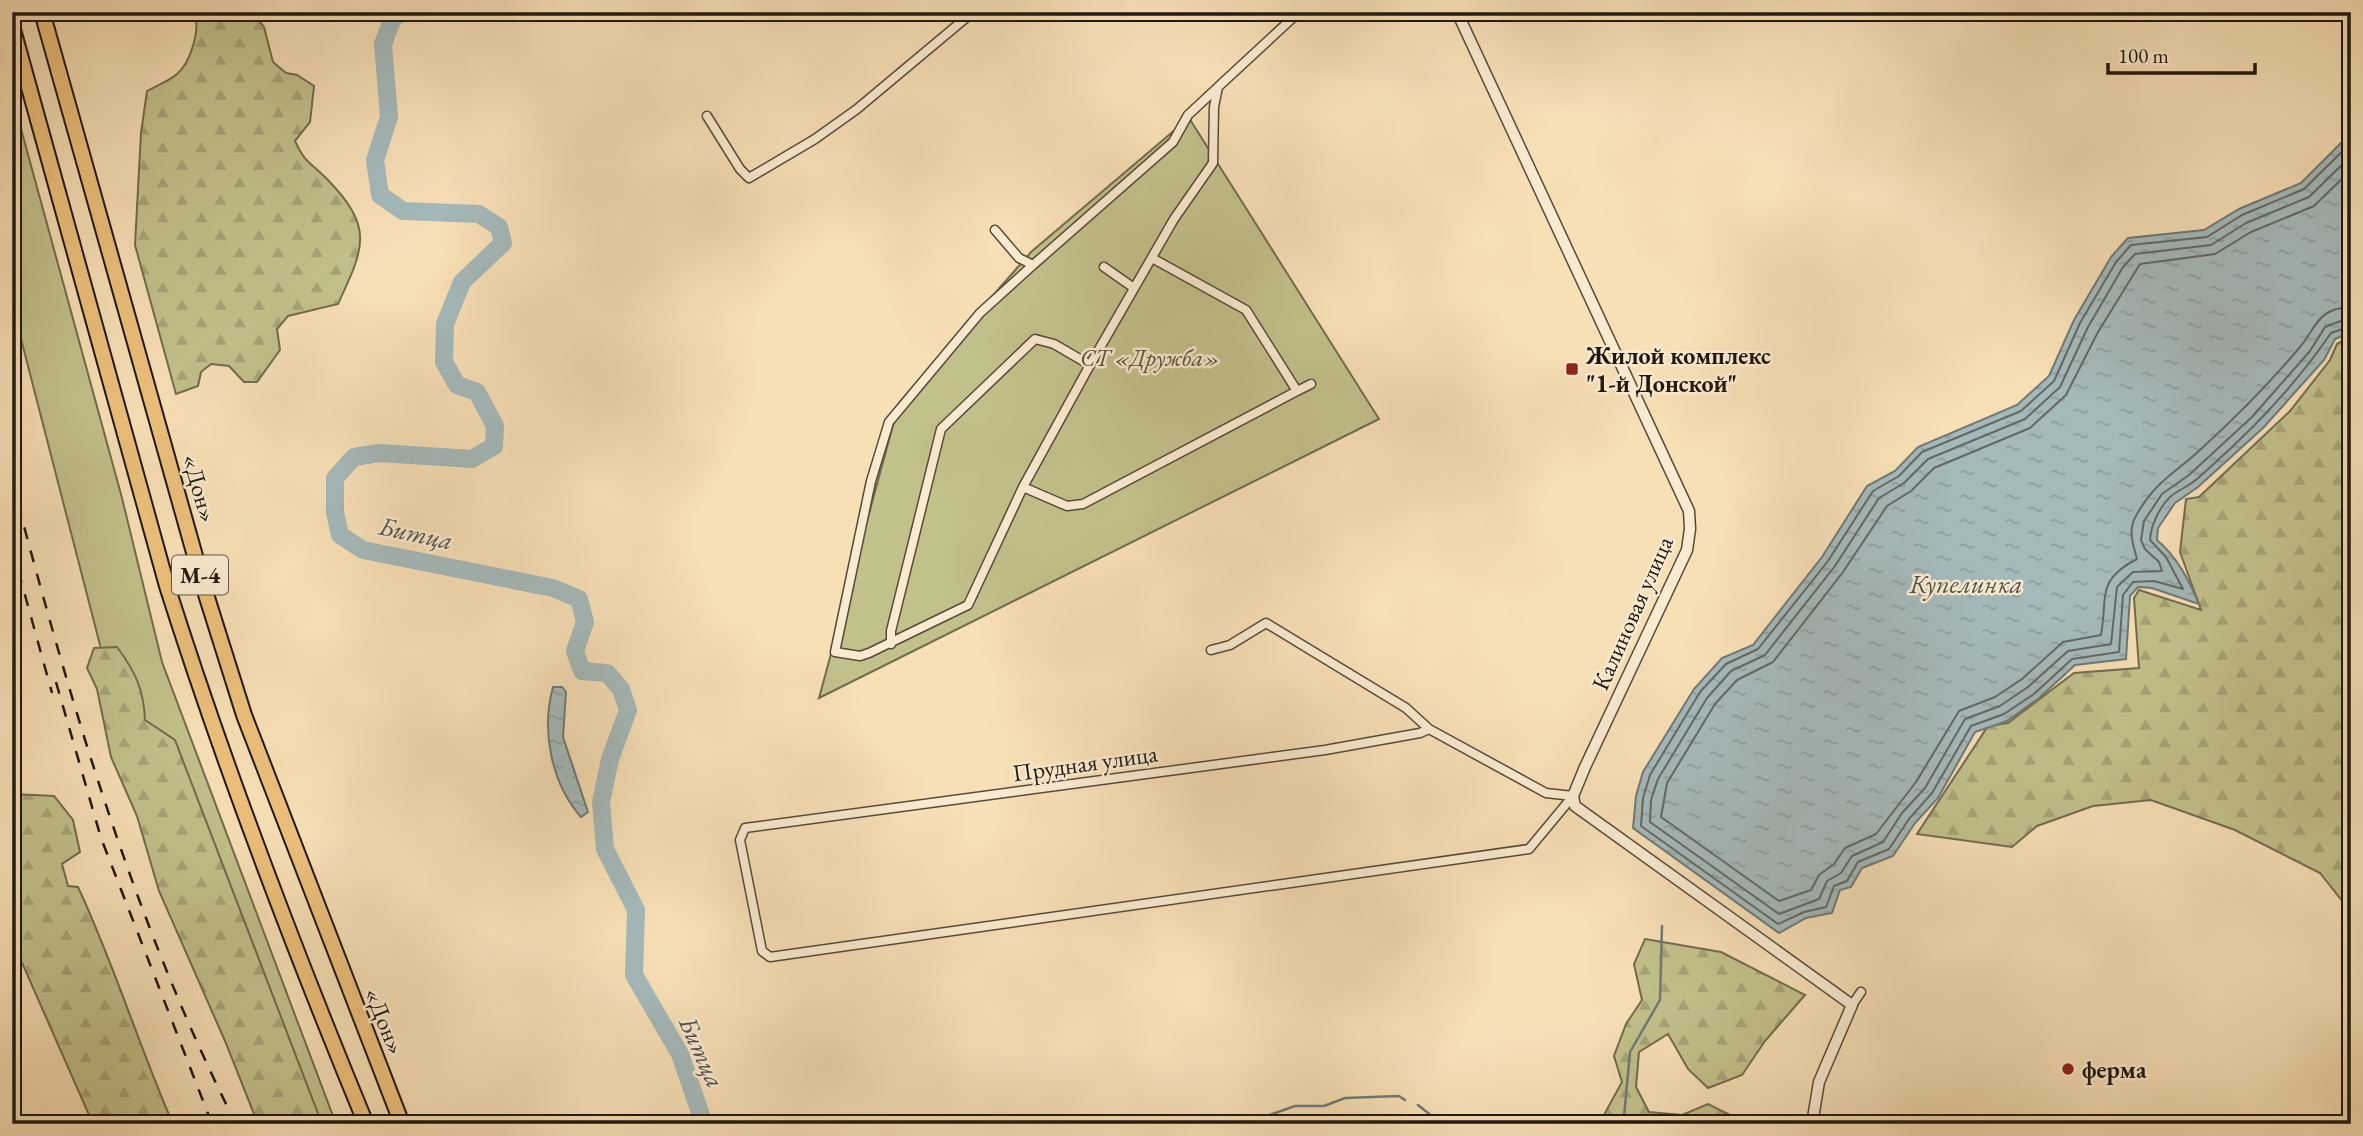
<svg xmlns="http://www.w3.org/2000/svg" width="2363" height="1136" viewBox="0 0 2363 1136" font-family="'EB Garamond',serif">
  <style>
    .green { fill: #c2c08b; stroke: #716c4d; stroke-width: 2 }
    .forest { fill: url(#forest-firs); stroke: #716c4d; stroke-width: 2 }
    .water { fill: url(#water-ripples); stroke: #6f7976; stroke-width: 2 }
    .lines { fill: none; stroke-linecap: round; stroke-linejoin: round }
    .shore { stroke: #626864; stroke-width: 2 }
    .stream { stroke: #6f7976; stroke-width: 2.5 }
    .river { stroke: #a4b9ba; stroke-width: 18 }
    .minor-casing { stroke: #564a39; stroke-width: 11 }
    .tertiary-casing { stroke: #564a39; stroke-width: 13 }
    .motorway-casing { stroke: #20180f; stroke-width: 18 }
    .minor { stroke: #faead0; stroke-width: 8 }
    .tertiary { stroke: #faead0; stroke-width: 10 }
    .motorway { stroke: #ecc07b; stroke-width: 14 }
    .rail { stroke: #20180f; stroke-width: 2.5; stroke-dasharray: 12 12; stroke-linecap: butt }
    .poi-dot { fill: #8f2418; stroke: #faead0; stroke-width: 2.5 }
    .labels { text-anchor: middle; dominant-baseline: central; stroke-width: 5; stroke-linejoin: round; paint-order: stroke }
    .shield { fill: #faead0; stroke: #615749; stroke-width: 2 }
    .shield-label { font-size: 23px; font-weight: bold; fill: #20180f }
    .poi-label { font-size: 24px; font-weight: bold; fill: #20180f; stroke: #faead0; text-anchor: start }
    .park-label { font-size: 24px; font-style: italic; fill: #59533a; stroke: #faead0 }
    .street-label { font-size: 24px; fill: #20180f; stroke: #faead0 }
    .water-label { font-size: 26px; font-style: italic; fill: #4e504b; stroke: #faead0 }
  </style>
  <defs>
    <pattern id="forest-firs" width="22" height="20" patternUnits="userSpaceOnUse" patternTransform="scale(1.75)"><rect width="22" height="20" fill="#c2c08b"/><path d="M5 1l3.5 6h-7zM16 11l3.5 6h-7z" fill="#a6a477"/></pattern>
    <pattern id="water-ripples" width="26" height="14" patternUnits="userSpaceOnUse" patternTransform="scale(1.75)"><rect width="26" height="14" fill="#a4b9ba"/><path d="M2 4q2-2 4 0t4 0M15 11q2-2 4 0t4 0" fill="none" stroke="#8d9e9f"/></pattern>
  </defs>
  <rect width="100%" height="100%" fill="#f7dfb6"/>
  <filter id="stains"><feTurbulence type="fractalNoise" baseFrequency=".00286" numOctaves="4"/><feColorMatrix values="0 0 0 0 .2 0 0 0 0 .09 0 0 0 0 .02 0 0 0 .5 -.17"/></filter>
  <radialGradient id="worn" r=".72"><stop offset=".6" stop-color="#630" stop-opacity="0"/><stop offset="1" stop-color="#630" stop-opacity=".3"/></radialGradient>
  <!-- green -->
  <path class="green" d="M12,96L122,498L162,662L336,1124H282L108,676L12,304Z
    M1189,118L1379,419L819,698L899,403L1031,252Z"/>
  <!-- forest -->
  <path class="forest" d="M194,12H252L264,27L273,62L286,73L297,75L314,86L310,122L295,141C305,163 310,162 326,178C374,227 365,246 338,304L288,316L277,329L280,350L257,382H244L229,366L211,364L201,372L198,386L176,394L135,245L141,133L147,91C156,86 169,81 177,74C191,62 201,28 194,12Z
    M2351,336V912L2320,873L2235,830L2151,800L2093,806L2037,826L2012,847L1917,834L1988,726L2008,723L2074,673L2139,668L2134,598L2139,590L2201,610L2180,552L2186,499L2199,497L2290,411L2330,360L2337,344Z
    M117,647C135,671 144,690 145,720L175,740L322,1124H258L225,1041L159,891L137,816L111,757L97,689L87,668L94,648Z
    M12,794L54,796L73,820L80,852L62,864L68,886L78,887C114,964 139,1046 173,1124H93L12,940Z
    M1645,939L1721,952L1805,995L1765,1041L1742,1075L1708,1088L1688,1069L1668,1034L1639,1052L1636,1087L1649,1112L1682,1115L1708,1104L1730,1115L1731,1124H1599L1622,1082L1614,1056L1626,1024L1642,1000L1634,964Z"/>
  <!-- water -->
  <path class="water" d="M2351,133V332L2335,339L2324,360L2263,428L2198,487L2175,503L2158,528L2157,540C2177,557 2189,580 2199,604L2152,588L2138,587L2130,596L2126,659L2075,665L2038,699L2007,721L1975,732L1938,798L1915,823L1893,856L1862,868L1851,887L1840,890L1832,913L1806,918L1779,933L1633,828L1636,796L1643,772L1694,689L1722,658L1753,645L1822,557L1867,486L1895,471L1918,447L2017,405L2049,376L2074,320L2111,257L2128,238L2204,230L2239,209L2301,183Z
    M553,687H562L566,692L563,737L588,812L581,817C551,783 541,730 553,687Z"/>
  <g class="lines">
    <!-- shore -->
    <path class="shore" d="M2351,143L2304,189L2242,215L2207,237L2131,245L2116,262L2080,323L2054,381L2021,411L1922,452L1899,476L1873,491L1828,561L1758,649L1726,664L1700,692L1650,775L1643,798L1641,826L1778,924L1804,912L1826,907L1834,886L1847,881L1858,862L1889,849L1909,819L1932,793L1971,726L2004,714L2034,694L2072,659L2119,652L2123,595L2133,582L2154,581L2183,589L2166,557L2150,540C2151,525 2159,508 2170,497C2178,490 2189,486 2197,479C2248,434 2292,390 2331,333L2351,326
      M2351,156L2309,197L2246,223L2211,245L2135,254L2123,267L2088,327L2060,387L2025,419L1928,459L1904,483L1879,498L1835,566L1765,655L1731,671L1707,698L1658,779L1651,800L1650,822L1779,914L1819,899L1827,881L1841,873L1852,856L1883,842L1902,813L1925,788L1965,719L2000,706L2028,687L2068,651L2111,644L2117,587L2133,572L2162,571L2159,562L2145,549L2141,540L2144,521L2162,494L2189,475L2252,417L2310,351L2325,327L2351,317
      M2351,170L2314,206L2251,232L2215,254L2140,264L2098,332L2066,395L2030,428L1934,468L1911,491L1887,506L1843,572L1773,662L1737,680L1715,704L1667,783L1661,817L1779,901L1811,890L1819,875L1834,864L1845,848L1876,834L1916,782L1959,711L1995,697L2022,679L2063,642L2101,635C2108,596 2096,580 2137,559C2133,544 2127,530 2137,514C2155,482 2174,474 2200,450C2235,418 2269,384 2300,347C2317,326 2318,308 2351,307"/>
    <!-- stream -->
    <path class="stream" d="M1418,1105L1442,1124
      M1244,1124L1295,1106H1324L1345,1098L1399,1096L1405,1100
      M1617,1124L1624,1117L1630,1052L1660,1000L1662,926"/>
    <!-- river -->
    <path class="river" d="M400,12L392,20L383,44L389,117L375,160L380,195L403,211L479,214L499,227L503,243L462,282L445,324L444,362L457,385L477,392L495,426L494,446L472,459L380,453L354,457L335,478V512L340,535L363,550L553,588L579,599L585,622L575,651L582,671L607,673L621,689L628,710L610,759L601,802L605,849L636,910L634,975L680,1054L704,1124"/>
    <!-- minor casing -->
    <g class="minor-casing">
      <path id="minor" d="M707,116L740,169L749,178L815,139L857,109L973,12
        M995,230L1019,258L1033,265L980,313L889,422L871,481L835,652L860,656L869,653L968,605L1023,487L1090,365L1174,219L1213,163L1214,107L1218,87L1299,12
        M1152,258L1246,310L1297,391L1311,384
        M1033,265L1173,142L1188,115L1216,89
        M1104,267L1134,288
        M1023,487L1067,506L1083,504L1297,391
        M891,644V631L941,429L1035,339L1054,344L1090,365
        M1211,650L1230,645L1266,623L1406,708L1429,729L1546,793L1573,796
        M1429,729L1420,733L1325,750L745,828L740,840L762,951L770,957L1529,849L1573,796
        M1852,1005L1861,992"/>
    </g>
    <!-- tertiary casing -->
    <g class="tertiary-casing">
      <path id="tertiary" d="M1457,12L1689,511L1690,529L1687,550L1585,767L1573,796L1575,806L1852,1005L1819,1082L1812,1124"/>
    </g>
    <!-- motorway casing -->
    <g class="motorway-casing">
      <path id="motorway" d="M42,12L204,588L244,715L402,1124
        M12,26L167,586C225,769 293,947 366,1124"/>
    </g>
    <!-- minor -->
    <use href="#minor" class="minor"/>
    <!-- tertiary -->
    <use href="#tertiary" class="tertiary"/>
    <!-- motorway -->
    <use href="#motorway" class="motorway"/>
    <!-- rail -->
    <path class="rail" d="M12,481C70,701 133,920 236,1124
      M12,548L52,693
      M56,682L101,838L212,1124"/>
  </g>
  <!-- markers -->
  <g class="poi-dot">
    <rect x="1565" y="362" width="14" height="14" rx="3.5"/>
    <circle cx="2068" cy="1069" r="7"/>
  </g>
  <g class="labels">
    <!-- shield labels -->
    <rect class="shield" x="172" y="555.5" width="56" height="39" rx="5"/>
    <g class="shield-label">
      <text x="200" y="575">М-4</text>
    </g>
    <!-- poi labels -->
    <g class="poi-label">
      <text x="1586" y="355">Жилой комплекс<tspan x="1586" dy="28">"1-й Донской"</tspan></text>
      <text x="2082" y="1069">ферма</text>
    </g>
    <!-- park labels -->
    <g class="park-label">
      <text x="1150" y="357">СТ «Дружба»</text>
    </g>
    <!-- street labels -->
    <g class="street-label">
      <text transform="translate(200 488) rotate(74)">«Дон»</text>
      <text transform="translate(1632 613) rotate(-66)">Калиновая улица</text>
      <text transform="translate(1085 763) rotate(-8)">Прудная улица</text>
      <text transform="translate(385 1021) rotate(68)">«Дон»</text>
    </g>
    <!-- water labels -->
    <g class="water-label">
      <text transform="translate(416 533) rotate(12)">Битца</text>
      <text x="1966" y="584">Купелинка</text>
      <text transform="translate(702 1052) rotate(66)">Битца</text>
    </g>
  </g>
  <!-- margin -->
  <rect width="2363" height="1136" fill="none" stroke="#f7dfb6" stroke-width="42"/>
  <rect x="14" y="14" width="2335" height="1108" fill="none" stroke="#20180f" stroke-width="3.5"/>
  <rect x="21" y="21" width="2321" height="1094" fill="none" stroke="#20180f" stroke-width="2"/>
  <!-- scale -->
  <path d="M2108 63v10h147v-10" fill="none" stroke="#20180f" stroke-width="3.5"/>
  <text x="2118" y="63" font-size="21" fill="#20180f" stroke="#faead0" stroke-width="5" paint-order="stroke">100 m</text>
  <rect width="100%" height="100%" filter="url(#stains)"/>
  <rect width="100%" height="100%" fill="url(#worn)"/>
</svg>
